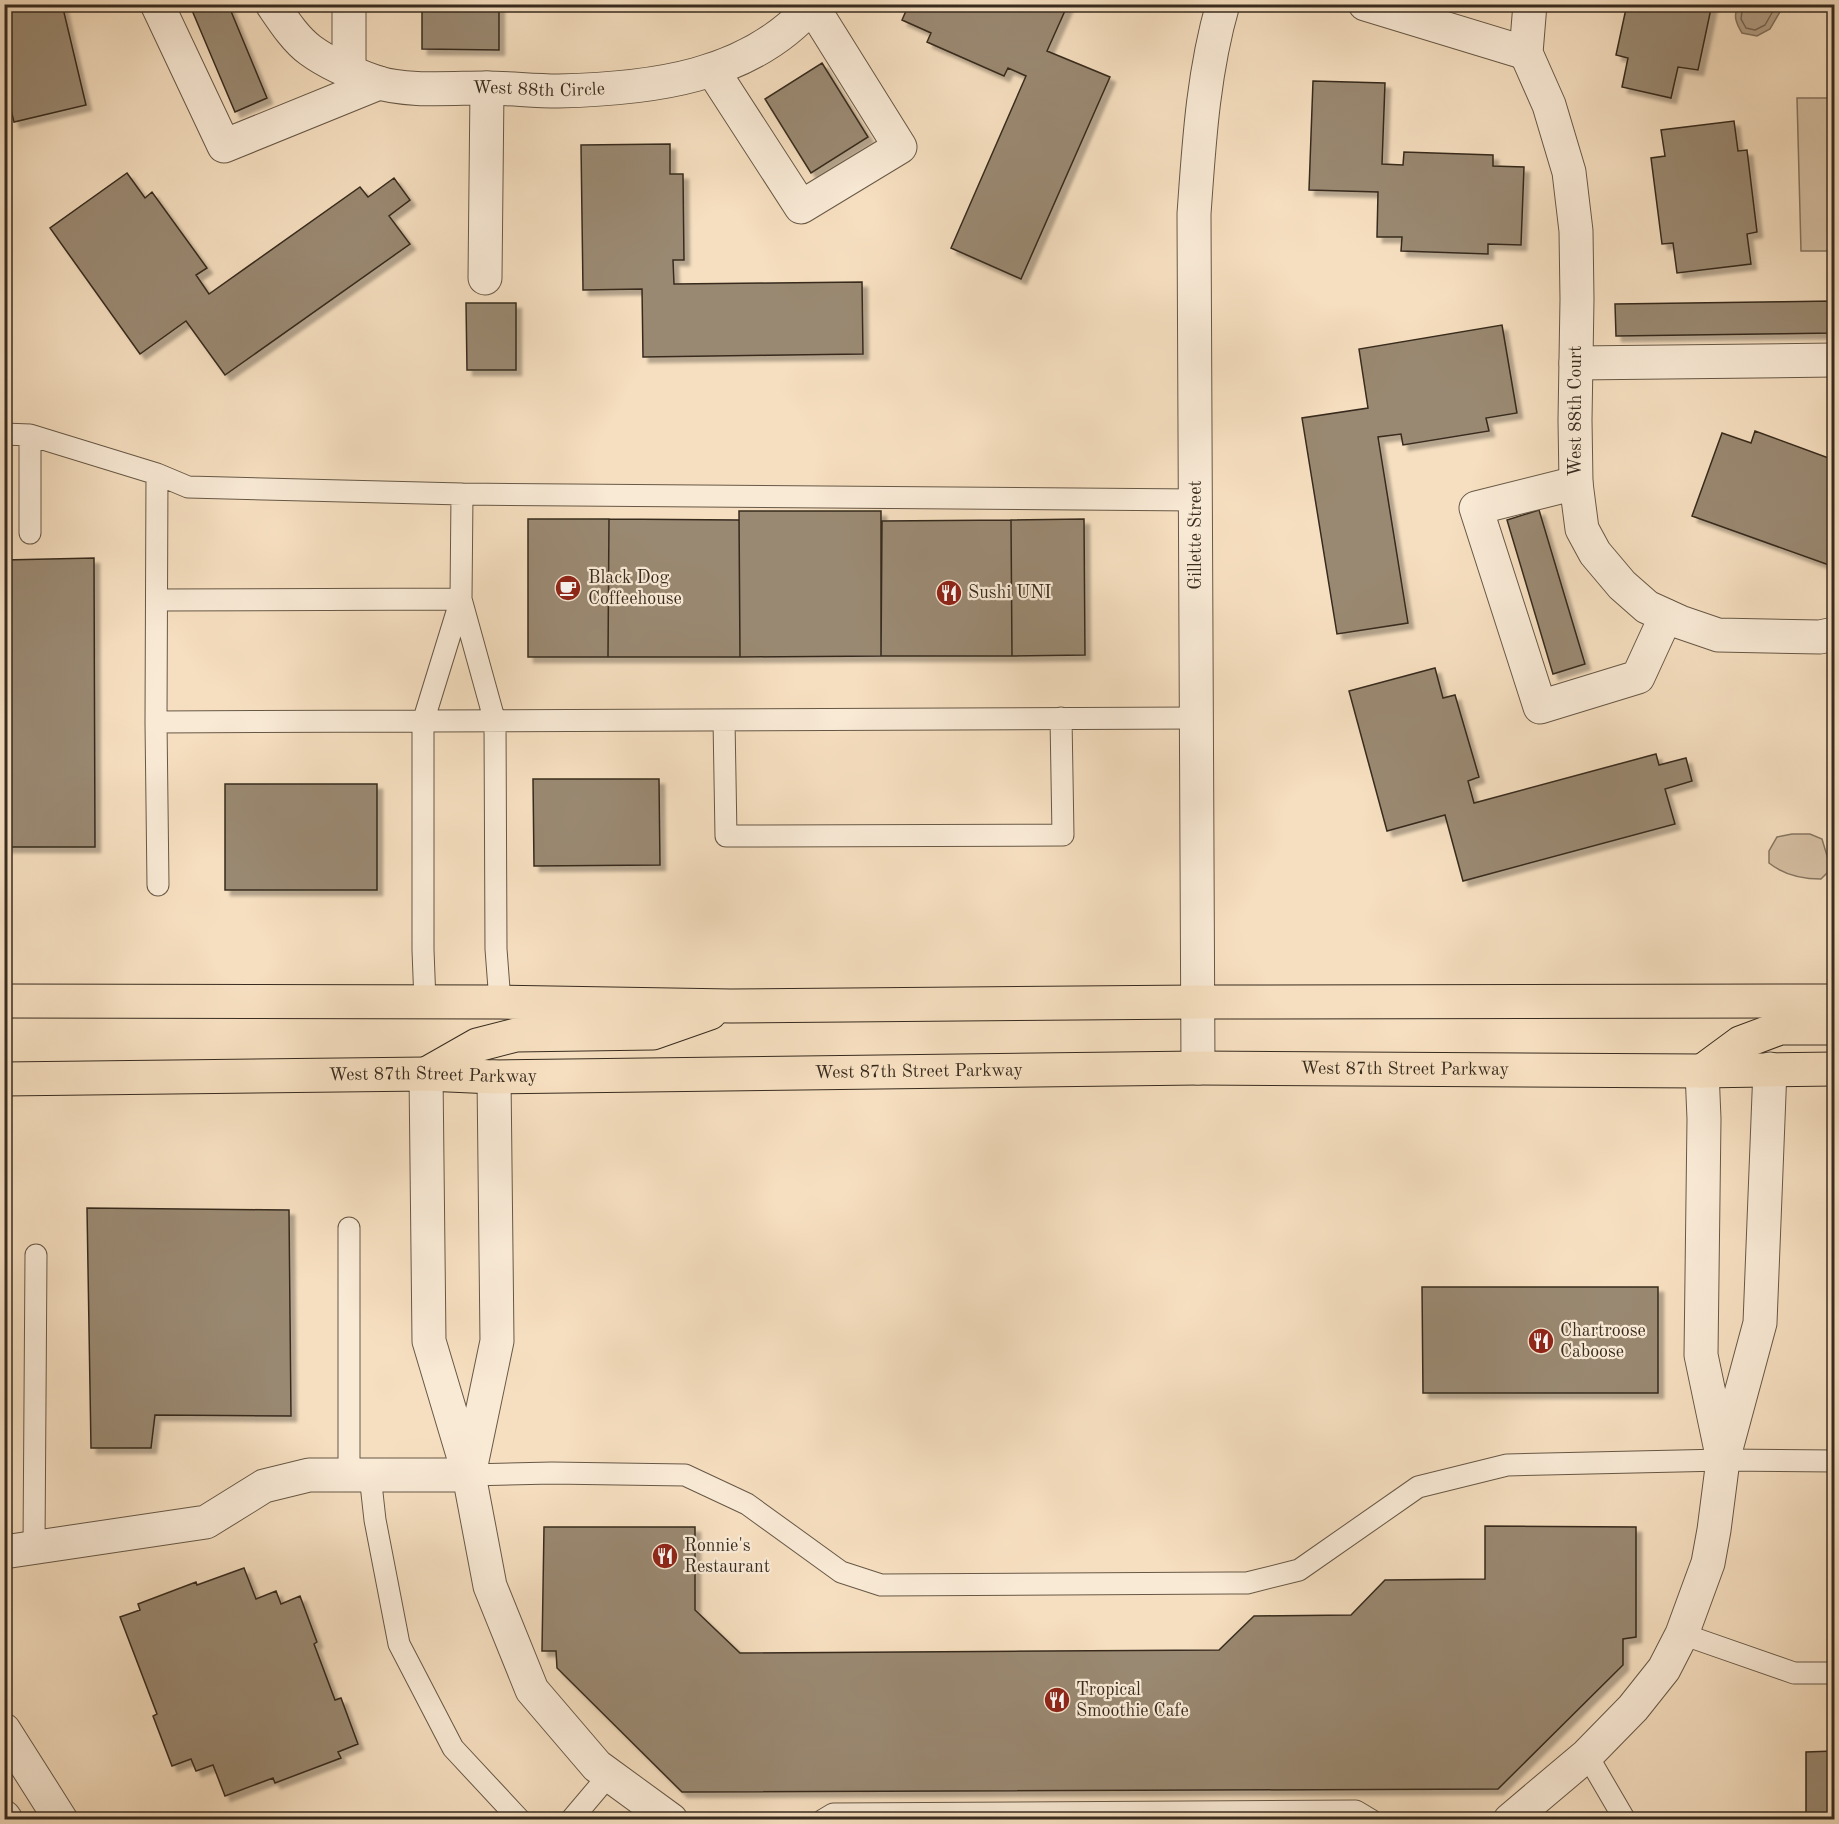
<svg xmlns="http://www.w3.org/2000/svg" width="1839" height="1824" viewBox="0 0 1839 1824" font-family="'Old Standard TT',serif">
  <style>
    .green { fill: #d6c0a4; stroke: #867661; stroke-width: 1.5 }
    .water { fill: #b5a289; stroke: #83725e; stroke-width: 1.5 }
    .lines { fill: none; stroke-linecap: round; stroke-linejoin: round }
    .shore { stroke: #766654; stroke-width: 1.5 }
    .building { fill: #9a8972; stroke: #372b1e; stroke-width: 1.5; filter: url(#shadow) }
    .service-casing { stroke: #675846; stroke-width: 23 }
    .minor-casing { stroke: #675846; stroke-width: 35 }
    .primary-casing { stroke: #372b1e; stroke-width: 35 }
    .service { stroke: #f9ead6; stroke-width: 21 }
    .minor { stroke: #f9ead6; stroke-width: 33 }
    .primary { stroke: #f6dfc0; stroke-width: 33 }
    .labels { text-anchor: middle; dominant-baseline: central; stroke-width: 4.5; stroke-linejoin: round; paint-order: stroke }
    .street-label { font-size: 18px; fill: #372b1e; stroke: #f9ead6 }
    .poi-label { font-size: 18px; fill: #372b1e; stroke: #f9ead6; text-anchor: start }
  </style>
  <defs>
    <filter id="shadow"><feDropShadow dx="5.5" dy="5.5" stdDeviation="1.5" flood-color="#0004"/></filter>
  </defs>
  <rect width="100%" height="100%" fill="#f6dfc0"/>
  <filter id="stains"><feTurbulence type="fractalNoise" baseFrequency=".00333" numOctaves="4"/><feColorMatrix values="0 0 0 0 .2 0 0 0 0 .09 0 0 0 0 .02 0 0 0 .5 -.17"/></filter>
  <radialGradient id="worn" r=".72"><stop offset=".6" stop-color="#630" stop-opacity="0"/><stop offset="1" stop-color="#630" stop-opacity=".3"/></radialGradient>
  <!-- green -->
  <path class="green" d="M1797,98H1834V251H1801Z
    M1792,834H1810L1822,839L1831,869L1821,879C1802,879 1784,875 1769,863V851L1777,837Z"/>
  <!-- water -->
  <path class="water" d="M1738,5V4L1784,5L1770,29L1757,36L1742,33C1736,23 1733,16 1738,5Z"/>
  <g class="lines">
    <!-- shore -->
    <path class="shore" d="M1743,4L1741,19L1746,28L1755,30L1765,25L1777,4"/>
  </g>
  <!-- building -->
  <path class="building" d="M4,4H62L86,105L14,122L4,82Z
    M200,4H228L267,98L235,112L191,8Z
    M422,4H499V50L422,49Z
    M909,4H1068L1047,51L1110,77L1021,279L951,248L1026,76L1008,68L1004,76L927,42L931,33L902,20Z
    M1627,4H1712L1698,70L1678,67L1671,98L1622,87L1628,58L1616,55Z
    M822,63L868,137L811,173L765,99Z
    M1313,81L1385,83L1382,164L1403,165L1404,152L1493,155V166L1524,167L1521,245L1488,244V254L1401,251L1402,237H1377L1378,192L1309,190Z
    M1734,121L1738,151L1747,150L1757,232L1747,234L1751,264L1677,273L1673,243L1662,244L1651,158L1665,156L1661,130Z
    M670,144V174H683L684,260H673L674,284L862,282L863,354L643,357L642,289L583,290L581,145Z
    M127,173L145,198L152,192L207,268L196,275L209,294L360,187L368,197L394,178L410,200L389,216L410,244L225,375L186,321L140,354L50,228Z
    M1834,301V333L1616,336L1615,304Z
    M466,303H516V370H467Z
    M1502,325L1517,413L1486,418L1489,431L1403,445L1401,434L1378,437L1408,623L1337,634L1302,418L1368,408L1359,349Z
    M1755,431L1834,460L1833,470L1834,471V549L1829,565L1692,516L1722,433L1751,443Z
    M1539,510L1585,664L1553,674L1507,520Z
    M739,511H881V656L740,657Z
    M528,519H609L608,657H528Z
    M609,519L739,520L740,657H608Z
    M1084,519L1085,655L1012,656L1011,520Z
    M1011,520L1012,656H881L882,521Z
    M94,558L95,847H4V560Z
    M1435,668L1443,698L1455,695L1479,777L1468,781L1474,803L1656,754L1659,765L1686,758L1692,781L1665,789L1675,824L1463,881L1445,815L1387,831L1349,691Z
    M533,779H659L660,865L534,866Z
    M225,784H377V890H225Z
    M87,1208L289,1210L291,1416L155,1415L151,1448H91Z
    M1422,1287H1658V1393H1423Z
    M1485,1526L1636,1527V1637L1623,1639V1665L1498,1789L682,1792L557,1668L556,1651H542L544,1527H695V1610L740,1653L1219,1650L1254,1616L1351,1615L1385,1580L1485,1579Z
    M244,1568L256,1599L276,1591L281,1604L300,1596L317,1642L314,1644L335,1700L341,1698L358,1744L338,1752L341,1758L275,1783L273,1778L225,1796L213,1765L196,1771L191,1759L172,1766L153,1716L157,1714L120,1617L140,1610L138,1604L196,1582L197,1585Z
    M1834,1751V1820H1806V1752Z"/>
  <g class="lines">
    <!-- service casing -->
    <g class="service-casing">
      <path id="service" d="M4,434L30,435L157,474
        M30,435V533
        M1196,500L462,494L188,487L157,474L156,722L1197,718
        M157,600L461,599L462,494
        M724,720L726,836L1063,835L1061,718
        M156,722L158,885
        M425,1002L423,950V722L461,599L495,722L496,949L500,1002
        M349,1228V1475
        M370,1475L375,1520L399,1644L453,1748L520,1820
        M469,1475L552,1473L685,1475L747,1504L841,1572L881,1585L1231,1583H1247L1299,1570L1418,1487L1507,1465L1723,1460L1834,1461
        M34,1547L36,1255
        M1682,1634L1794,1673H1834
        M1587,1755L1625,1820
        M571,1820L609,1775
        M823,1820L833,1814L1356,1811L1371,1820"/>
    </g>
    <!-- minor casing -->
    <g class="minor-casing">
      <g id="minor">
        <path d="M157,4L224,146L379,83"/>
        <path id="s1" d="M272,4C283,20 295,39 310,50C329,64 353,74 376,82C405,92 453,88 485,88C509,88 533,91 558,91C649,89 750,78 813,4"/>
        <path d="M1365,4L1526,53"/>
        <path d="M1530,4L1526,53L1549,105L1569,172L1576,231L1577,299L1575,420L1576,483L1582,529L1595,553L1622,585L1647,607L1680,622L1718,635L1820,637L1834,634"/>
        <path d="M713,71L801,207L900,147L812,6"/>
        <path d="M349,72V4"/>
        <path d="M485,278L487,88"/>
        <path d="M1576,363L1834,360"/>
        <path d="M1576,483L1476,508L1540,707L1638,677L1666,616"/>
        <path d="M1198,1068L1194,214C1199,143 1203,73 1223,4"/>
        <path d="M1702,1071L1704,1119L1701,1355L1723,1460L1760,1323L1770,1069"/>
        <path d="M426,1074L429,1341L469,1475L497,1341L494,1077"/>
        <path d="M4,1552L206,1522L264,1486L309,1475H469L490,1586L532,1690L597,1766L671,1820"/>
        <path d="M4,1730L61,1820"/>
        <path d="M4,1817L6,1820"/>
        <path d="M1510,1820L1587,1755L1633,1708L1664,1669L1682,1634L1708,1563L1714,1530L1723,1460"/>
      </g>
    </g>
    <!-- primary casing -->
    <g class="primary-casing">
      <g id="primary">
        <path d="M4,1001L500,1002L731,1006L1197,1002L1834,1001"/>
        <path d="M1702,1071L1740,1043L1780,1028H1834"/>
        <path d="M426,1074L477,1045L516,1035L653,1033L710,1013"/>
        <path id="s2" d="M4,1079L426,1074L494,1077L1198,1068L1702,1071L1834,1069"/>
      </g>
    </g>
    <!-- service -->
    <use href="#service" class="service"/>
    <!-- minor -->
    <use href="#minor" class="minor"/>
    <!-- primary -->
    <use href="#primary" class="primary"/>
  </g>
  <!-- icons -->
  <defs>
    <g id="cafe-disc" transform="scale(1.35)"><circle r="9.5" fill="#8f2418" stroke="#f9ead6"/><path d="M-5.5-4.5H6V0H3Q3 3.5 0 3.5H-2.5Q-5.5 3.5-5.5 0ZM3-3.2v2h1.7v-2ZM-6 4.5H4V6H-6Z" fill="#fff"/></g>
    <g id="restaurant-disc" transform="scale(1.35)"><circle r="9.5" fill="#8f2418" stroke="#f9ead6"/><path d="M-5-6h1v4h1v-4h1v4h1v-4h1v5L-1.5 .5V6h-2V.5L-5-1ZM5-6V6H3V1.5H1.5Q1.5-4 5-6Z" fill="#fff"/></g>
  </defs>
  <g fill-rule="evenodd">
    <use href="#cafe-disc" x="568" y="588"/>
    <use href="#restaurant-disc" x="949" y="593"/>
    <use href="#restaurant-disc" x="1541" y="1341"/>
    <use href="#restaurant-disc" x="665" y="1556"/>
    <use href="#restaurant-disc" x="1057" y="1700"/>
  </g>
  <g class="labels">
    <!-- street labels -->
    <g class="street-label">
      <text stroke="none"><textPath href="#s1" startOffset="297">West 88th Circle</textPath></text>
      <text transform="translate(1576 411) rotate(-90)">West 88th Court</text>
      <text transform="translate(1196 535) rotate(-90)">Gillette Street</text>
      <text stroke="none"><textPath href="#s2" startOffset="1401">West 87th Street Parkway</textPath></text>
      <text stroke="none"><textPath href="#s2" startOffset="915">West 87th Street Parkway</textPath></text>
      <text stroke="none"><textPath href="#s2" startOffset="429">West 87th Street Parkway</textPath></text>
    </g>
    <!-- poi labels -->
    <g class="poi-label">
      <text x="588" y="578">Black Dog<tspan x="588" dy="21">Coffeehouse</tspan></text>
      <text x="968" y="593">Sushi UNI</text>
      <text x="1560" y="1331">Chartroose<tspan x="1560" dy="21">Caboose</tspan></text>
      <text x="684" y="1546">Ronnie's<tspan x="684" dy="21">Restaurant</tspan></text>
      <text x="1076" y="1690">Tropical<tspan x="1076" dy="21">Smoothie Cafe</tspan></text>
    </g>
  </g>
  <!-- margin -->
  <rect width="1839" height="1824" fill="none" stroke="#f6dfc0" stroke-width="24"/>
  <rect x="6" y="6" width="1827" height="1812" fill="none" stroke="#372b1e" stroke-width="3"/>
  <rect x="12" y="12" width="1815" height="1800" fill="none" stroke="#372b1e" stroke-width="1.5"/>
  <rect width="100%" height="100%" filter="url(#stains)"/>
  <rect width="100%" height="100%" fill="url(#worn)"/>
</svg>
